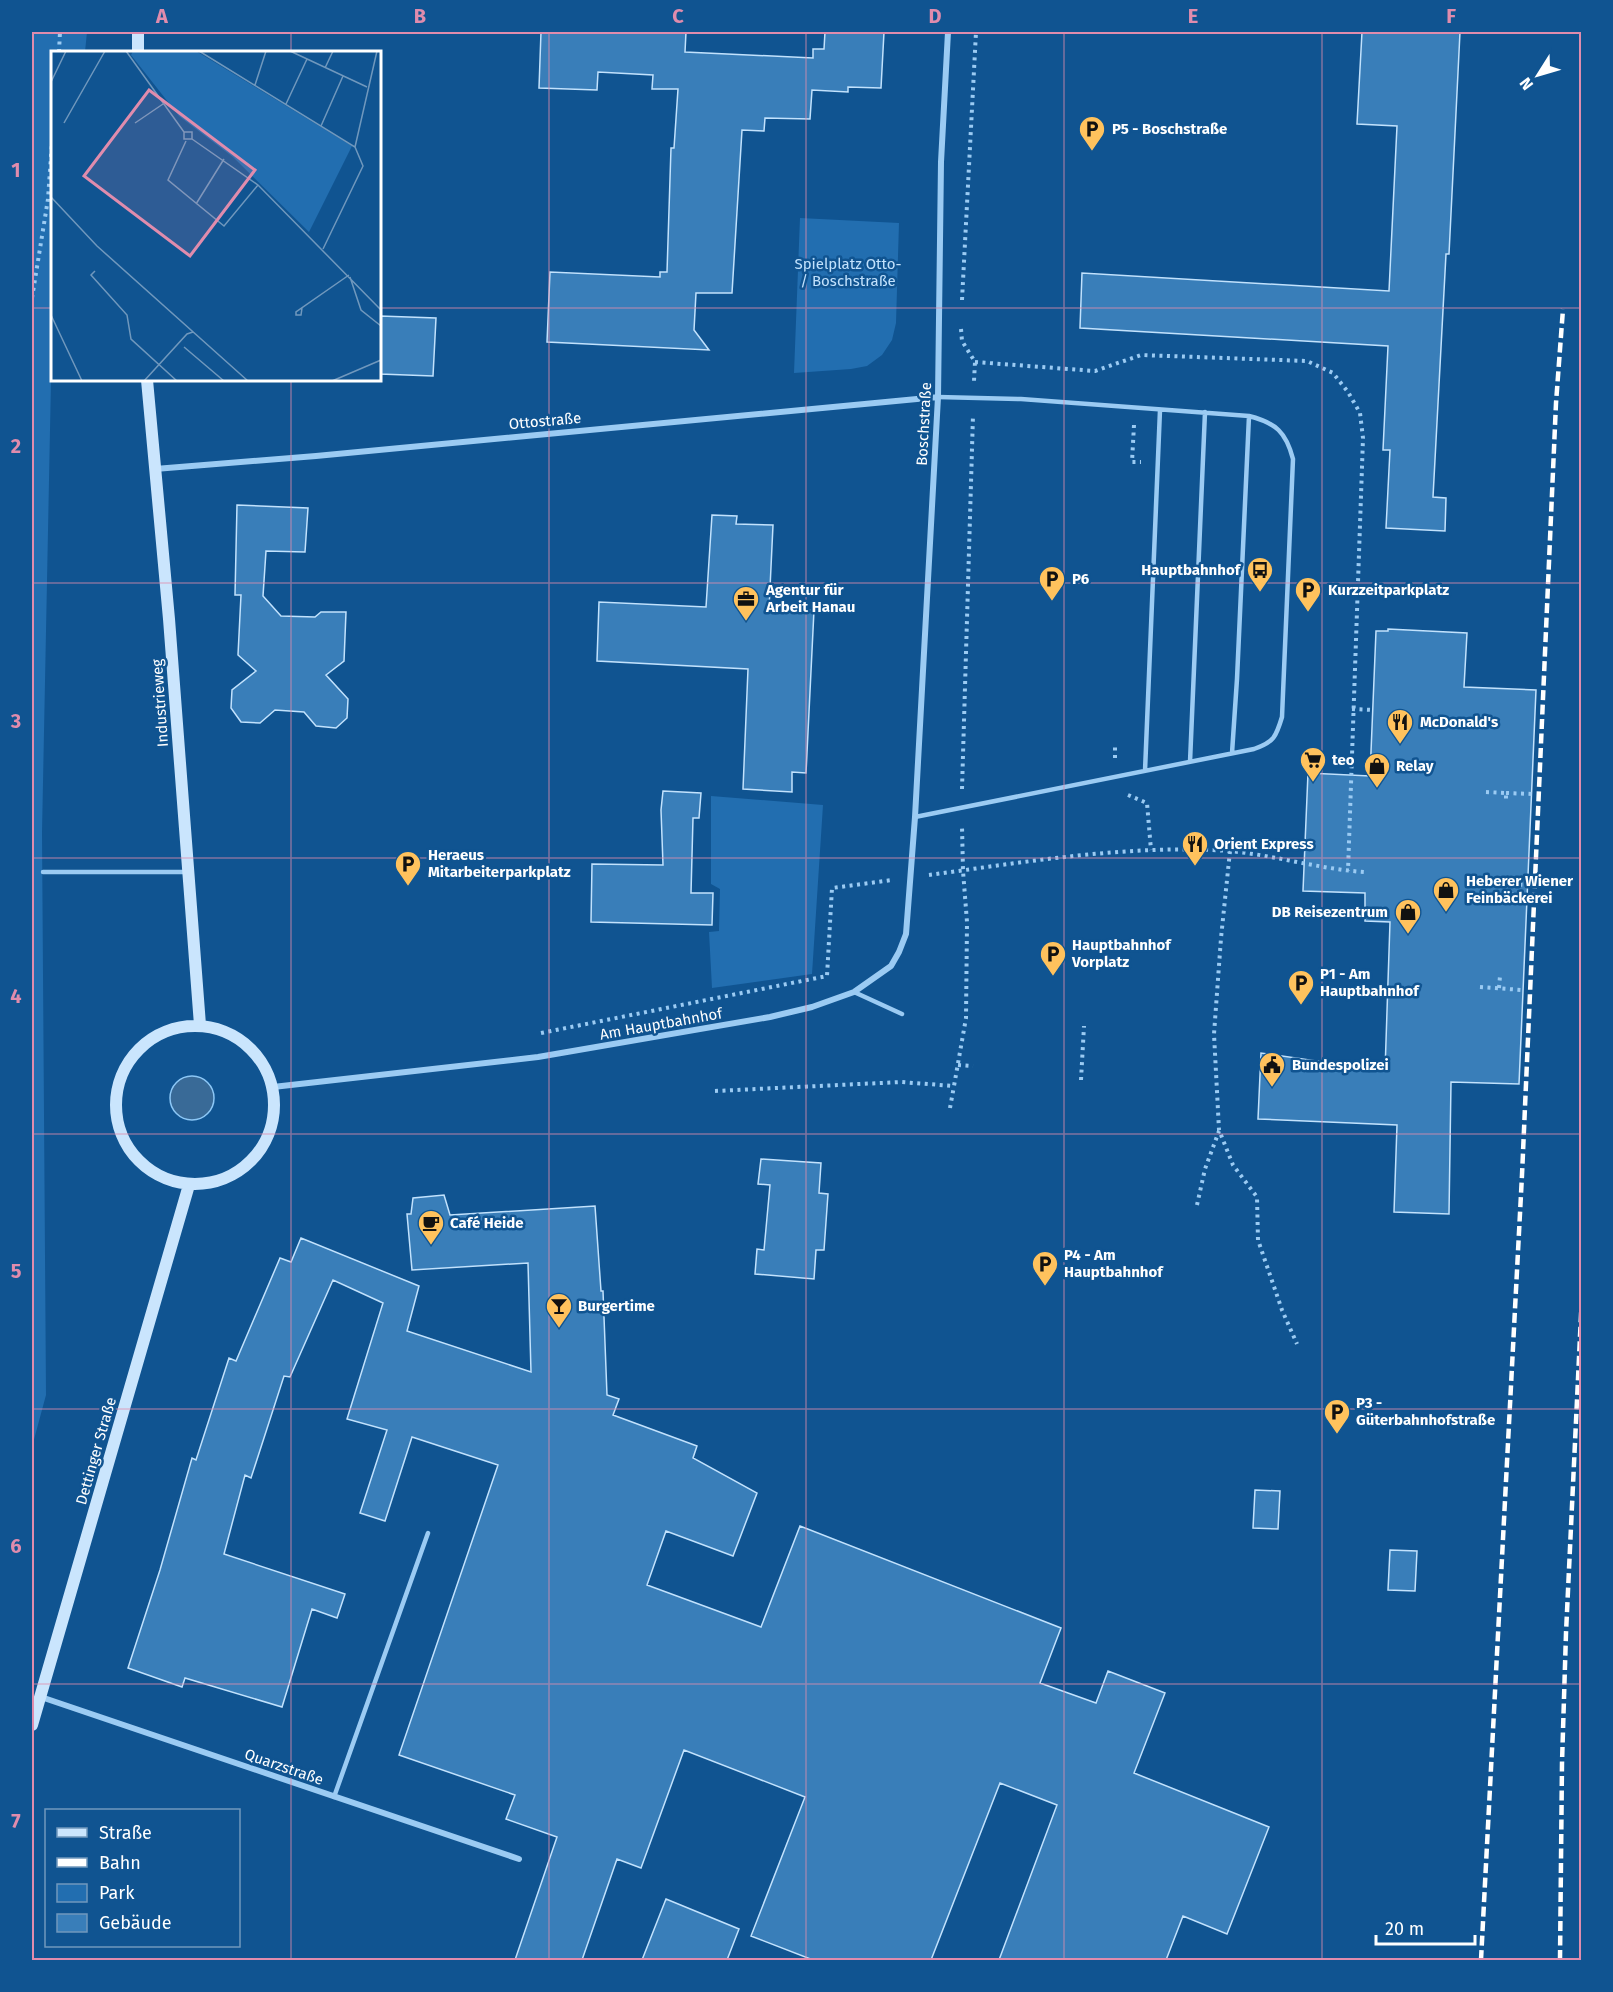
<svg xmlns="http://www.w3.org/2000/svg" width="1613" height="1992" viewBox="0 0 1613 1992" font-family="'Fira Sans',sans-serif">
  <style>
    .green { fill: #226eb0 }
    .water { fill: #396a97; stroke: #8cc7f6; stroke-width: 1.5 }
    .building { fill: #397eb9; stroke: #c2e2fd; stroke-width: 1.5 }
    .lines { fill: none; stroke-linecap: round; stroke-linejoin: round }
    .path { stroke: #9bcbf3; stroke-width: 4; stroke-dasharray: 3 4.5; stroke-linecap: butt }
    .lane { stroke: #9bcbf3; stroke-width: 4.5 }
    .street { stroke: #9bcbf3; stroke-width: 6 }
    .secondary { stroke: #cae5fd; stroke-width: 12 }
    .rail { stroke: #fff; stroke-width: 4.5; stroke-dasharray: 10 4.5; stroke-linecap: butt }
    .grid { fill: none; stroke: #e08cad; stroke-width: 1.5; stroke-opacity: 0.55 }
    .labels { text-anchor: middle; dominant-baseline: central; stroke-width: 5; stroke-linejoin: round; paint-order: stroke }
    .poi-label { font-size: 15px; font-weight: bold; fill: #fff; stroke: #105491; text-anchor: start }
    .park-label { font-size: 15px; fill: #c2e2fd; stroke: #105491 }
    .street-label { font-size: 15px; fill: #fff; stroke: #105491 }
    .inset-road { fill: none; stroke: #7098bd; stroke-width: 1.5 }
    .view { fill: #e08cad; fill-opacity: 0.15; stroke: #e08cad; stroke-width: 3 }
    .inset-edge { fill: none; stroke: #fff; stroke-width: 3 }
    .neatline { fill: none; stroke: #e08cad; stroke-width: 2 }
    .grid-label { font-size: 20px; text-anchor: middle; font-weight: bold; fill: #e08cad }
  </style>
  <rect width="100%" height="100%" fill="#105491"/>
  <!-- green -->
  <path class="green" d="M32,32H87L85,52H52V363L51,380L42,833L46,1395L32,1447Z
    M800,218L899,223L896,323L892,340L882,355L867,366L851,369L794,373Z
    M711,796L823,805L812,974L712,988L709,932L719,931L720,889L711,884Z"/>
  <!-- water -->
  <path class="water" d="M170 1098a22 22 0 1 1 44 0a22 22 0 1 1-44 0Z"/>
  <!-- building -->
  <path class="building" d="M541,32H686L685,52L813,58V49H824L825,32H884L881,88L848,87V92L812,90L810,119L765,118L764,131L742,130L732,293H696L694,330L709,350L547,342L550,272L660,277V272H667L671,148H674L678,89H652L653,75L598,72L597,90L539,88Z
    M1362,32H1460L1449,254H1446L1433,497L1446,498L1445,531L1386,528L1390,450H1383L1388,346L1080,328L1082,273L1389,291L1397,126L1357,124Z
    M380,316L436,318L433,376L380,374Z
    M237,505L308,508L305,552L266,551L263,596L281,616L315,617L321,612H346L344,661L326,675L348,699L347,718L336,728L316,726L304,712L275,710L260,723L241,722L231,708L232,690L256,671L238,655L241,595H235Z
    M712,515L737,516L736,524L773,525L769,609L814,610L806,773L792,772V792L743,789L748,669L597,661L599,602L706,607Z
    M1388,629L1467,633L1464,687L1536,690L1519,1084L1451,1082L1449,1214L1394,1212L1397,1125L1258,1119L1261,1053L1385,1071L1390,922L1365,921V893L1303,891L1308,773L1370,776L1376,631H1388Z
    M663,791L701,793L699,818H693L691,893H713L712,925L591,922L592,864L663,865L661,810Z
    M761,1159L821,1163L819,1193L828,1194L824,1250H816L814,1279L755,1274L757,1249L764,1250L770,1185L758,1184Z
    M444,1195L450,1215L595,1206L601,1291H603L607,1395L619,1399L613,1415L697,1446L693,1458L757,1493L733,1556L666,1531L647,1585L761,1627L800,1526L1061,1628L1040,1683L1096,1703L1108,1671L1165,1693L1134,1773L1269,1827L1227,1934L1183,1916L1166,1960H999L1057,1805L1000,1783L931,1960H813L751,1936L805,1797L684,1750L641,1868L617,1859L582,1960H515L557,1837L506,1819L515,1795L399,1755L498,1465L412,1437L385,1521L360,1513L387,1430L347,1419L383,1303L333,1280L290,1377L284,1376L251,1478L245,1475L224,1554L345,1594L337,1618L312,1609L282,1707L185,1678L182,1687L128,1668L160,1570L192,1458L196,1460L229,1358L236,1361L280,1258L291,1262L301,1238L419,1286L407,1331L531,1372L528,1263L412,1270L407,1214H411L413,1198Z
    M1255,1490L1280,1491L1278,1529L1253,1528Z
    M1390,1550L1417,1551L1415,1591L1388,1590Z
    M666,1899L739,1929L727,1960H642Z"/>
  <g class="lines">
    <!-- path -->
    <path class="path" d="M59,52L60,32
      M32,298L48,199L52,142
      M962,300L976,32
      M961,329L962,341L975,362L974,381
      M975,362L1095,371L1141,355L1307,361L1333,373L1348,392L1360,413L1363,438L1348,871
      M1134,425L1132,462H1141
      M1352,709L1373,710
      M1115,758V747
      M962,789L973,415
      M1486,792L1506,793V803
      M1506,793L1532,794
      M1128,795L1147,803L1151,850
      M1230,851L1221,938L1214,1034L1219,1130L1233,1165L1257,1197L1258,1240L1282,1310L1297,1344
      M929,875C1025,862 1132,844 1229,851C1274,855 1319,869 1364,872
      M1482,882L1527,885
      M1511,903L1513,884
      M1480,987L1522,990
      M1499,988L1500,976
      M541,1033L827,976L832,888L892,880
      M958,1065L973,1066
      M1081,1080L1084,1026
      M715,1091L901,1082L954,1086L966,1018L967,922L963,871L962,826
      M950,1108L954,1086
      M1197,1205L1205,1169L1219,1131"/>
    <!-- lane -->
    <path class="lane" d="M1232,753L1237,679L1249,416
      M1190,762L1205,412
      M1145,771L1160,410
      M915,817L1254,749C1274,742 1276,737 1282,717L1293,459C1286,432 1276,423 1249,416L1021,399L938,397
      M43,872H187
      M854,992L902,1014
      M334,1797L428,1533"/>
    <!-- street -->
    <path class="street" d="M155,469L316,456L938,397
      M273,1087L538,1057L770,1017L812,1007L854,992L891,966L899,952L906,934L915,817L938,397L941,162L948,32
      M41,1697L519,1859"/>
    <!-- secondary -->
    <path class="secondary" d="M138,52V32
      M147,380L169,619L200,1025
      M116 1105a79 79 0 1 1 158 0a79 79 0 1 1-158 0Z
      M32,1725L189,1185"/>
    <!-- rail -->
    <path class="rail" d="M1481,1960L1522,1175L1556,403L1563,309
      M1560,1960L1562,1763L1566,1633L1582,1294"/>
  </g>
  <!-- grid -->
  <path class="grid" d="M291,32V52M549,32V1960M806,32V1960M1064,32V1960M1322,32V1960M32,308H52M380,308H1582M291,380V1960M32,583H1582M32,858H1582M32,1134H1582M32,1409H1582M32,1684H1582"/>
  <!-- icons -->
  <defs>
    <g id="parking-pin" transform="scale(1.35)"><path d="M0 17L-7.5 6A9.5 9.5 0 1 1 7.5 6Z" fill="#ffc25d" stroke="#105491"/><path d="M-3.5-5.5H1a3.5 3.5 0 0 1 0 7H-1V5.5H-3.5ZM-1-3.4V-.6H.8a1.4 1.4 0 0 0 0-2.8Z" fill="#111"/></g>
    <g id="bus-pin" transform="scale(1.35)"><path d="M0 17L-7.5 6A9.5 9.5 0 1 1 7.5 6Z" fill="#ffc25d" stroke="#105491"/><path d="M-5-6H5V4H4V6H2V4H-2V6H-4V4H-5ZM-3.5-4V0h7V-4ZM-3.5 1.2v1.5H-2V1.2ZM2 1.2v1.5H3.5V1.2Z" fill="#111"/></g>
    <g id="office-pin" transform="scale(1.35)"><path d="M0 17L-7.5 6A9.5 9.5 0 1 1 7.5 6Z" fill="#ffc25d" stroke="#105491"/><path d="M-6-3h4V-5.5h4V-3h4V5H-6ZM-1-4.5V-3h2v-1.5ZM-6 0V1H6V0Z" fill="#111"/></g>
    <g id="restaurant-pin" transform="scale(1.35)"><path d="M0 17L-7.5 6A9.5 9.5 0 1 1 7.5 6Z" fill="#ffc25d" stroke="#105491"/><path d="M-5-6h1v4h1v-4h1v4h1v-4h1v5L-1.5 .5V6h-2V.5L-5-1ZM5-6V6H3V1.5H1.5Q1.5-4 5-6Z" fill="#111"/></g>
    <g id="supermarket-pin" transform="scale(1.35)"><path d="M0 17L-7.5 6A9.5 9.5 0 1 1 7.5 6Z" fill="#ffc25d" stroke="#105491"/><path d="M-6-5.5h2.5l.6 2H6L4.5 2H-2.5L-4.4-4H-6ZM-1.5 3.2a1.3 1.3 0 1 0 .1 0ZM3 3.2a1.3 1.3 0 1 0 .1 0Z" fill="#111"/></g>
    <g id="shop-pin" transform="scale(1.35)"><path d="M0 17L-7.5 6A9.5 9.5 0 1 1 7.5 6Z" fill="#ffc25d" stroke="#105491"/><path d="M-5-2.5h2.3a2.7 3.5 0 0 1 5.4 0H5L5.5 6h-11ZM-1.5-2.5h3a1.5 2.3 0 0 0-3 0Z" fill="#111"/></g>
    <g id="civic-pin" transform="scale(1.35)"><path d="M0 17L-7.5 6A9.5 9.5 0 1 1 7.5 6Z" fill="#ffc25d" stroke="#105491"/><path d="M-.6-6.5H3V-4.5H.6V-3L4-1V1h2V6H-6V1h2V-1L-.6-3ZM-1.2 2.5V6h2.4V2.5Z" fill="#111"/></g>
    <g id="cafe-pin" transform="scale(1.35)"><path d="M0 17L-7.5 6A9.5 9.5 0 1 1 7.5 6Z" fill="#ffc25d" stroke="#105491"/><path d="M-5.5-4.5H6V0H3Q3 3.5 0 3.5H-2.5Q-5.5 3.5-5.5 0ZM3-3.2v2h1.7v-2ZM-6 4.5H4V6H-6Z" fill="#111"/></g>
    <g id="bar-pin" transform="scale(1.35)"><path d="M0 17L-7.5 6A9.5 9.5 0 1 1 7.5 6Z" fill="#ffc25d" stroke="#105491"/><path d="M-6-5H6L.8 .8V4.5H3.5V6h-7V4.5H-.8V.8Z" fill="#111"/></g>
  </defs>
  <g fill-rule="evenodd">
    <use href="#parking-pin" x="1092" y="129"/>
    <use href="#bus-pin" x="1260" y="570"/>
    <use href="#parking-pin" x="1052" y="579"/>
    <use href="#parking-pin" x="1308" y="590"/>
    <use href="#office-pin" x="746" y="599"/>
    <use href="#restaurant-pin" x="1400" y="722"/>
    <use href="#supermarket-pin" x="1313" y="760"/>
    <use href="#shop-pin" x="1377" y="766"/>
    <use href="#restaurant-pin" x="1195" y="844"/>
    <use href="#parking-pin" x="408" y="864"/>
    <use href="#shop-pin" x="1446" y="890"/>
    <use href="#shop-pin" x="1408" y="912"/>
    <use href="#parking-pin" x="1053" y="954"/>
    <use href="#parking-pin" x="1301" y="983"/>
    <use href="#civic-pin" x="1272" y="1065"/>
    <use href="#cafe-pin" x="431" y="1223"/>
    <use href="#parking-pin" x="1045" y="1264"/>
    <use href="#bar-pin" x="559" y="1306"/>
    <use href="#parking-pin" x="1337" y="1412"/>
  </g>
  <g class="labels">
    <!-- poi labels -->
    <g class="poi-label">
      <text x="1112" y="129">P5 - Boschstraße</text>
      <text x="1240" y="570" text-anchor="end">Hauptbahnhof</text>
      <text x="1072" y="579">P6</text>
      <text x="766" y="590">Agentur für<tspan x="766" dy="17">Arbeit Hanau</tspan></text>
      <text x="1328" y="590">Kurzzeitparkplatz</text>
      <text x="1420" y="722">McDonald's</text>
      <text x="1332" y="760">teo</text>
      <text x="1396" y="766">Relay</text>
      <text x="1214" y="844">Orient Express</text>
      <text x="428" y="855">Heraeus<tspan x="428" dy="17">Mitarbeiterparkplatz</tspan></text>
      <text x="1466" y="881">Heberer Wiener<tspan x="1466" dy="17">Feinbäckerei</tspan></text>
      <text x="1388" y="912" text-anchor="end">DB Reisezentrum</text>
      <text x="1072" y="945">Hauptbahnhof<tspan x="1072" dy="17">Vorplatz</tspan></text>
      <text x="1320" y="974">P1 - Am<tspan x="1320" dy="17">Hauptbahnhof</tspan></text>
      <text x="1292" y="1065">Bundespolizei</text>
      <text x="450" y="1223">Café Heide</text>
      <text x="1064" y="1255">P4 - Am<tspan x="1064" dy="17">Hauptbahnhof</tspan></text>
      <text x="578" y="1306">Burgertime</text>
      <text x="1356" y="1403">P3 -<tspan x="1356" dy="17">Güterbahnhofstraße</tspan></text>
    </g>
    <!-- park labels -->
    <g class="park-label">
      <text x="848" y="264">Spielplatz Otto-<tspan x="848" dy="17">/ Boschstraße</tspan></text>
    </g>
    <!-- street labels -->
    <g class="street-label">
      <text transform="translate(545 421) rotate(-5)">Ottostraße</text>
      <text transform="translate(924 424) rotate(-87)">Boschstraße</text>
      <text transform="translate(160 703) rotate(-94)">Industrieweg</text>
      <text transform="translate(661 1024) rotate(-10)">Am Hauptbahnhof</text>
      <text transform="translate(96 1451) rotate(-74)">Dettinger Straße</text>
      <text transform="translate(284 1767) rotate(19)">Quarzstraße</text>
    </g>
  </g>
  <!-- overview -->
  <g transform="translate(51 51)">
    <rect width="330" height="330" fill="#105491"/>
    <path d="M82,0H145L301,95L258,181L182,106L128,65L80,4Z" fill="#226eb0"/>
    <path class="inset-road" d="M75,0L133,81V88H141V81H133M148,0L304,96L312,115L272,198M239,0L316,36M274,17L282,0M0,31L15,0M204,34L215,0M235,53L256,8M13,72L54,0M84,72L112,53M270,75L292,25M141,88L207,134L330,259M135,90L117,129L173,175L207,134M304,96L326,0M0,146L46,195L197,330M145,153L173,108M44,220L40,224L76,264L80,288L126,330M299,226L310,259L330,275M251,257L250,264H245V261L298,224M0,264L31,330M133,296L173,330M93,330L136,283L142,281M281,330L330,309"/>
    <path class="view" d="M98,39L204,119L139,205L33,125Z"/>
    <rect width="330" height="330" class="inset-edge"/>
  </g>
  <!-- border -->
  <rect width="1613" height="1992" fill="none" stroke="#105491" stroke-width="66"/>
  <!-- legend -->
  <rect x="45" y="1809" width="195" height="138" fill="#105491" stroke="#7098bd" stroke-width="1.5"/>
  <rect x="57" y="1828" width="30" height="9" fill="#cae5fd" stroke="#7098bd" stroke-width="1.5"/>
  <text x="99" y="1839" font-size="18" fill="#ffffff">Straße</text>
  <rect x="57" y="1858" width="30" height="9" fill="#ffffff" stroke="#7098bd" stroke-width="1.5"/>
  <text x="99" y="1869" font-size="18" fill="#ffffff">Bahn</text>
  <rect x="57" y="1884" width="30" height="18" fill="#226eb0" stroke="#7098bd" stroke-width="1.5"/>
  <text x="99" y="1899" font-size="18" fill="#ffffff">Park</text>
  <rect x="57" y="1914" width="30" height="18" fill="#397eb9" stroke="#7098bd" stroke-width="1.5"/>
  <text x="99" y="1929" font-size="18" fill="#ffffff">Gebäude</text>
  <!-- north arrow -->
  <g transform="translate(1538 75) rotate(233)" stroke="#105491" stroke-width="4.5" paint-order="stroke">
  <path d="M0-4.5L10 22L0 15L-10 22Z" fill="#ffffff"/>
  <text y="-9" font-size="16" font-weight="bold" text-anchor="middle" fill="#ffffff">N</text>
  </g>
  <!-- scale -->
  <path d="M1376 1935v9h99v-9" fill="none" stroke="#ffffff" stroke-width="3"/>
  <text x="1385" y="1935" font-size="18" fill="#ffffff" stroke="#105491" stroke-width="4.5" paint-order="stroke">20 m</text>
  <rect x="33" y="33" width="1547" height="1926" class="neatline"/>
  <g class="grid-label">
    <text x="162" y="23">A</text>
    <text x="420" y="23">B</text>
    <text x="678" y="23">C</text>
    <text x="935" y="23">D</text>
    <text x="1193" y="23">E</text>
    <text x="1451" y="23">F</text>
    <text x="16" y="177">1</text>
    <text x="16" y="453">2</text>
    <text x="16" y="728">3</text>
    <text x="16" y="1003">4</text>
    <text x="16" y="1278">5</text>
    <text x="16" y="1553">6</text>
    <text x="16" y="1828">7</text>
  </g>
</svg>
